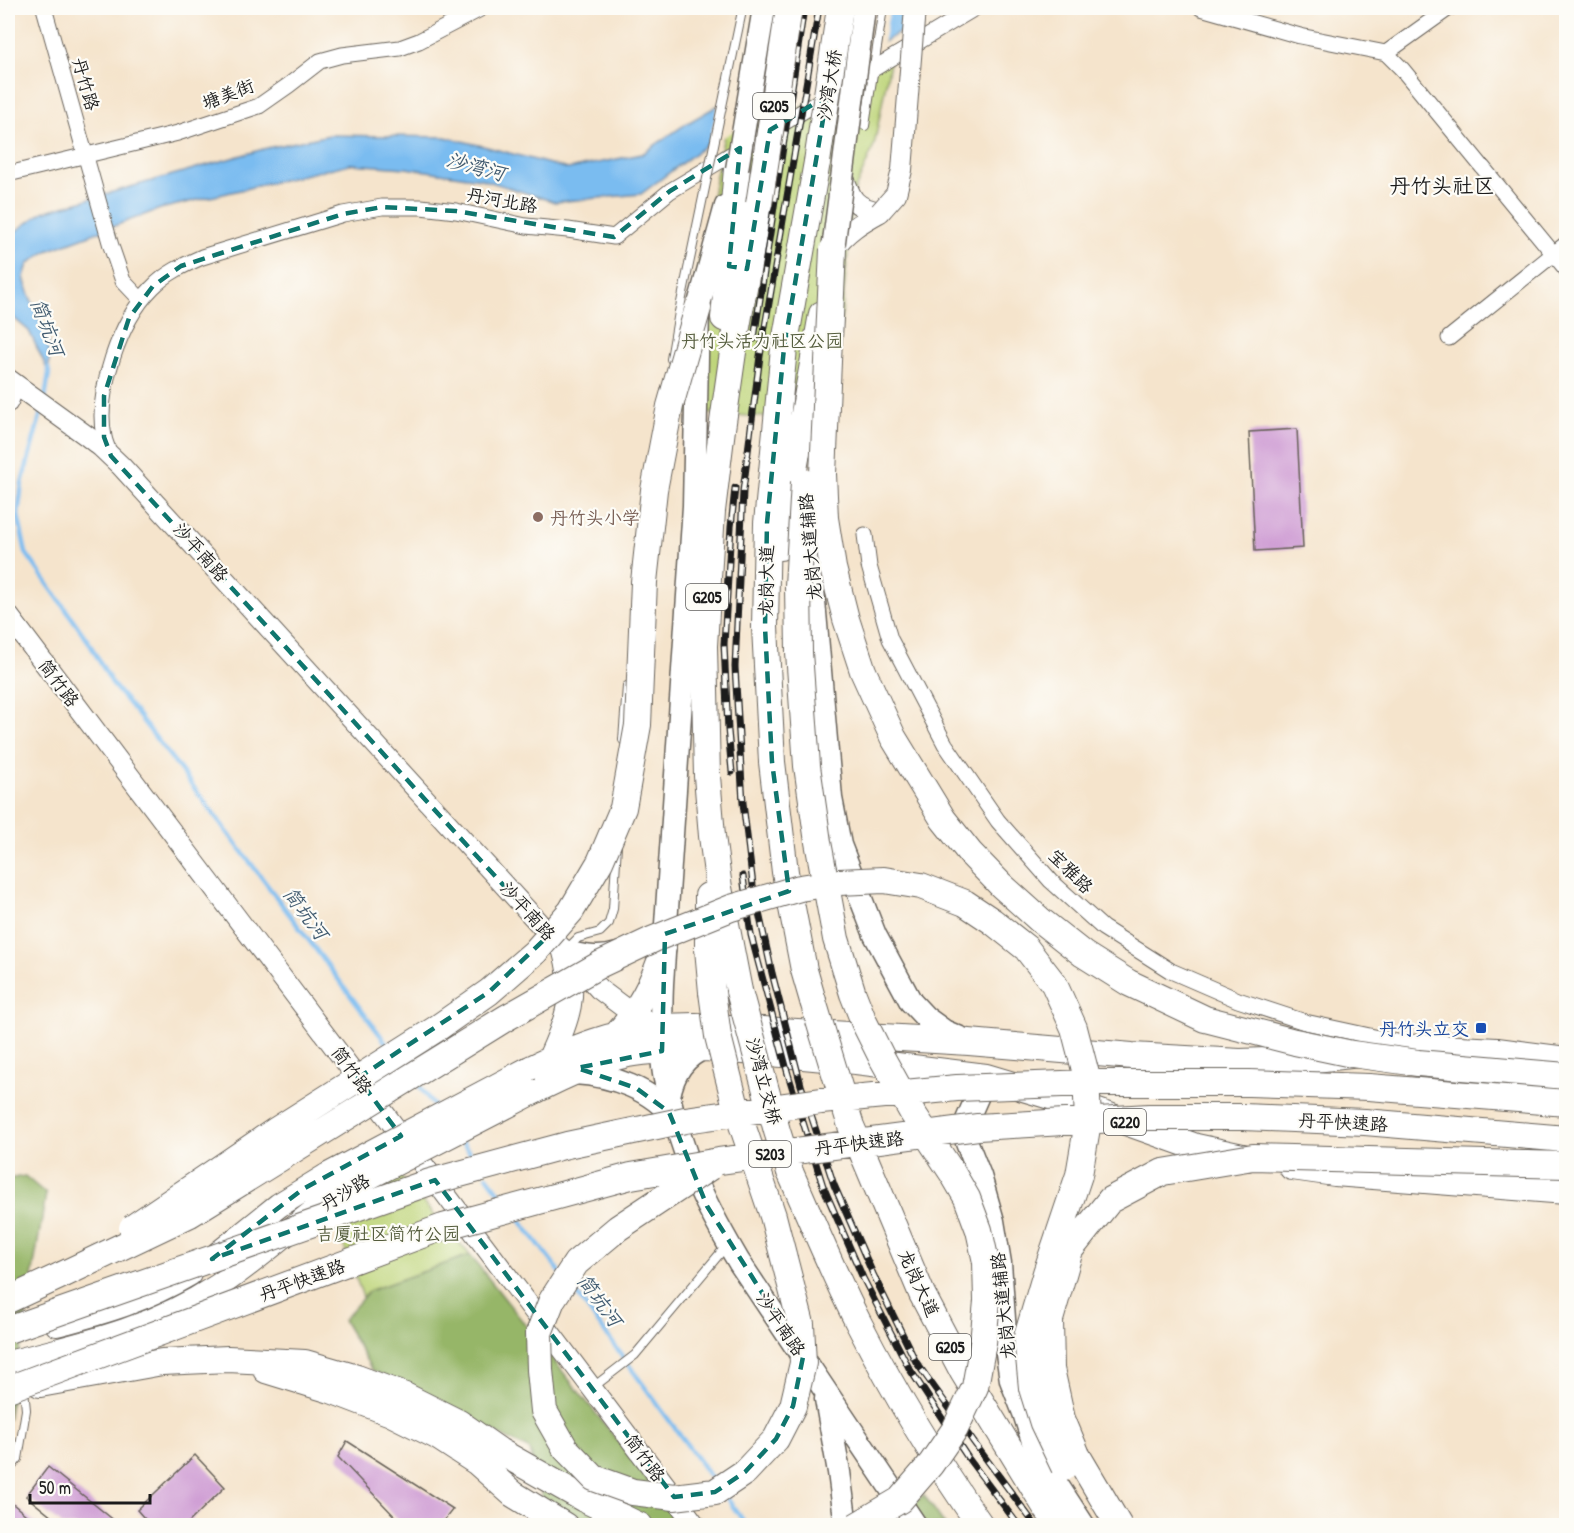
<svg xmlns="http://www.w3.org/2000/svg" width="1574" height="1533" viewBox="0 0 1574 1533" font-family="'Patrick Hand','LXGW WenKai TC',sans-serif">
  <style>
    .green { fill: #bdd478; stroke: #6c784a; stroke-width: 1.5 }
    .forest { fill: #96b668; stroke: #596942; stroke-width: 1.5 }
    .water { fill: #7abcf0; stroke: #4b6c86; stroke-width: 1.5 }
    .pier { fill: #f5e4cc }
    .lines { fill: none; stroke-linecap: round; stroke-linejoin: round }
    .stream { stroke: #7abcf0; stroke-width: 4.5 }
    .building { fill: #cc97d2 }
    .service-casing { stroke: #68625a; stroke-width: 10 }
    .minor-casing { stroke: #68625a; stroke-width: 17 }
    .tertiary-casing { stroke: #68625a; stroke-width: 22 }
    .secondary-casing { stroke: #68625a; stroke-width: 25 }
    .primary-casing { stroke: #68625a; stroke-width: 26 }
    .trunk-casing { stroke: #68625a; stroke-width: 28 }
    .service { stroke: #fff; stroke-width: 8 }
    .minor { stroke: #fff; stroke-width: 15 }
    .tertiary { stroke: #fff; stroke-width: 20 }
    .secondary { stroke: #fff; stroke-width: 22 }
    .primary { stroke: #fff; stroke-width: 24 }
    .trunk { stroke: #fff; stroke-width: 26 }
    .rail-casing { stroke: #1c1c1c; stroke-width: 7 }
    .rail { stroke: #fdfcf7; stroke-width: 4.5; stroke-dasharray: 14; stroke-linecap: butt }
    .service-bridge-casing { stroke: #68625a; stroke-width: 10; stroke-linecap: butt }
    .tertiary-bridge-casing { stroke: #68625a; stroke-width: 22; stroke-linecap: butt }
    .secondary-bridge-casing { stroke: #68625a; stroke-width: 25; stroke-linecap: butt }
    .primary-bridge-casing { stroke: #68625a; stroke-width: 26; stroke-linecap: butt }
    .trunk-bridge-casing { stroke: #68625a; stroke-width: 28; stroke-linecap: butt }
    .service-bridge { stroke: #fff; stroke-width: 8 }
    .tertiary-bridge { stroke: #fff; stroke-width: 20 }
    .secondary-bridge { stroke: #fff; stroke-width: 22 }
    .primary-bridge { stroke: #fff; stroke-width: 24 }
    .trunk-bridge { stroke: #fff; stroke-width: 26 }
    .marked { fill: none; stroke: #0f766e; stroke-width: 4.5; stroke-dasharray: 12 8; stroke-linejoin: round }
    .education-dot { fill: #8d6e63; stroke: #fdfcf7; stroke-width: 2 }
    .transit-dot { fill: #1a4fb4; stroke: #fdfcf7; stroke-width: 2 }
    .labels { text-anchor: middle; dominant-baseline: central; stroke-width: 4.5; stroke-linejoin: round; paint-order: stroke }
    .shield { fill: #fdfcf7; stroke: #605f5e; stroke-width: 1.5 }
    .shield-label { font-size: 16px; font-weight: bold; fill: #1c1c1c }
    .street-label { font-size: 18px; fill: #1c1c1c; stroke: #fdfcf7 }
    .park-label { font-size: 18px; fill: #545c3c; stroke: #fdfcf7 }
    .education-label { font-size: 18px; fill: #785e54; stroke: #fdfcf7; text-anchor: start }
    .transit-label { font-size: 18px; fill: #164399; stroke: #fdfcf7; text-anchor: end }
    .water-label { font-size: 20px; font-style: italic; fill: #425c71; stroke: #fdfcf7 }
    .quarter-label { font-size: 21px; fill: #1c1c1c; stroke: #fdfcf7 }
  </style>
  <rect width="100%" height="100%" fill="#fdfcf7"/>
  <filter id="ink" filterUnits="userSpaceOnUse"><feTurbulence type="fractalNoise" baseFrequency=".0167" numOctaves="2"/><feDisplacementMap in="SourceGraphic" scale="12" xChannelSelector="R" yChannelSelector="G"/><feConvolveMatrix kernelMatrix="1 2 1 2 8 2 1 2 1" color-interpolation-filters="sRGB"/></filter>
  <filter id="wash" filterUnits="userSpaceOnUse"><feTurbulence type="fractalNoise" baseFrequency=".008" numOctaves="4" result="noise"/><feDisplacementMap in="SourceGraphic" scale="24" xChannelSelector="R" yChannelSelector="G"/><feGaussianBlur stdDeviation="1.35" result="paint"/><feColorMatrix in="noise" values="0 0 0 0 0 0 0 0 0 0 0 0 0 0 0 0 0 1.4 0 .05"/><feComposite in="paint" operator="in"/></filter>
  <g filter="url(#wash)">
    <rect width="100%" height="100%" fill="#f5e4cc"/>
    <!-- green -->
    <path class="green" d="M891,57L874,146L854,192L831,421L670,411L727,120L800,108Z
      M396,1172L470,1255L369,1291L363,1297L328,1204Z"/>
    <!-- forest -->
    <path class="forest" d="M25,1176L46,1194L8,1420V1179Z
      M470,1255L629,1455L680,1525H550L530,1450L372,1370L343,1320L369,1291Z
      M924,1495L945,1525H925L911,1504Z"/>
    <!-- water -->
    <path class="water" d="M886,8H942L710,142L641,194L555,202L481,179L406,168L350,164L160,209L47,251L28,264L24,277L28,292L49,341V373L29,331L8,313V231L13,233L43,212L267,148L330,135L445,137L487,147L568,169L642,154L686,124Z"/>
    <!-- pier -->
    <path class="pier" d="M880,8H890L883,45L708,146L719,101Z"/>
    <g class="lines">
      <!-- stream -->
      <path class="stream" d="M45,398L49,373L48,368
        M42,409L22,483L18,515L26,553L88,641L113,685L138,715L179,768L390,1048
        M417,1083L437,1110
        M459,1138L475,1160
        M487,1176L506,1201
        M516,1215L560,1272
        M571,1286L715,1483
        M724,1494L747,1526"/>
    </g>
    <g id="blocks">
      <!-- building -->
      <path class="building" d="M1297,429L1303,548L1255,551L1249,432Z
        M347,1441L453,1509L441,1524L400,1522L338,1457Z
        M195,1455L225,1487L185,1526H151L137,1510Z
        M48,1467L121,1526H63L26,1496Z
        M13,1504L39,1526H8V1511Z"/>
    </g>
  </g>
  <g filter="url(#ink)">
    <use href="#blocks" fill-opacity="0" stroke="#68625a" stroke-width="1.5"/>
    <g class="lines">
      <!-- service casing -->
      <g class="service-casing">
        <path id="service" d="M865,126L883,8
          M671,359L679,312
          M623,740L627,686
          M568,948L578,938L600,932L609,923L613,909L617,845
          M592,1388L635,1355L727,1245
          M8,1471L18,1459L26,1410L24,1389"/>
      </g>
      <!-- minor casing -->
      <g class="minor-casing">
        <path id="minor" d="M44,8L111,246L123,281L141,300
          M1201,8L1300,36L1386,53L1449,8
          M1386,53L1402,69L1566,269
          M8,174L178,133L259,106L289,85L320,61L342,55L400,48L419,41L482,8
          M1449,338L1566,244
          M110,454C108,449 105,443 104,437C95,392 120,320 152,288C166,273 184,265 202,257L343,214L382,207H421L456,211L526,226L568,230L614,237L670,191L975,8
          M865,535L869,566L890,639L945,744L998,821L1051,881L1103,928L1171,971L1238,1000L1305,1022L1402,1043"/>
      </g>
      <!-- tertiary casing -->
      <g class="tertiary-casing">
        <path id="tertiary" d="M843,175C851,199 853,207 880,212
          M833,249C847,231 860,223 880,212
          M8,379L87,436L101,447L121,466L599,989L623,1007L644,1019
          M8,402L15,384
          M8,615L696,1526"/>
      </g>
      <!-- secondary casing -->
      <g class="secondary-casing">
        <path id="secondary" d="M726,206L698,308L694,506L662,984C661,1012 660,1040 663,1067C665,1084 670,1100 674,1116C689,1172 710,1213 739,1262L916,1526
          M809,543L831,798L840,845L875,935L911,1002L926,1018L944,1031L965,1040
          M565,952C582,956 599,960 617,954
          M574,1073C611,1075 653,1089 675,1120
          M986,1077L967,1120V1143L980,1176L993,1221L1000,1263L1006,1347L1011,1380L1024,1413L1037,1454L1084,1526
          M669,1096C673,1074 684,1056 705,1048
          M826,1399L839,1472L846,1526"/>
      </g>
      <!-- primary casing -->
      <g class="primary-casing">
        <path id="primary" d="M616,1034C639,1009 654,979 664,947
          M550,1058C568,1019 577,994 565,952
          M530,1068C576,1046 610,1032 661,1027
          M534,1092C564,1077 595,1062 628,1055C639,1053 650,1052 662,1051
          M218,1254L279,1205L328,1175
          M57,1324C106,1311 145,1300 189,1274
          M8,1363C84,1344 151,1330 218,1286C262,1257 299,1220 342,1191"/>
      </g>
      <!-- trunk casing -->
      <g class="trunk-casing">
        <path id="trunk" d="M724,318L737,169
          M780,547L822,314
          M708,896V949L712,992
          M739,991L719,888L712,836L707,776L704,646L712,511L722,429L735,338L759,204
          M813,1001L804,970L785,872L772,762L765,627L767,523L784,348L817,162
          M661,1027L695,1026L969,1042L1132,1056L1240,1062L1315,1059L1422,1047L1497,1051L1566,1060
          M662,1051L705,1048L782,1054L856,1061L986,1077L1067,1101L1196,1147L1247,1158
          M864,1156L922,1294L963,1372L1045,1506L1059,1526
          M1292,1167L1335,1173L1566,1191
          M790,1172C812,1221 833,1273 858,1322C894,1392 935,1461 981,1526
          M8,1300L62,1275
          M266,1370L331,1390L391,1413L437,1436L477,1462L513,1494L565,1526
          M40,1384L162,1362L228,1359L305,1363L357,1378L405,1396L459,1423L499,1451L584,1499L640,1526
          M1077,1455L1119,1526"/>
      </g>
      <!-- service -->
      <use href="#service" class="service"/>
      <!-- minor -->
      <use href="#minor" class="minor"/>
      <!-- tertiary -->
      <use href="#tertiary" class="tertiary"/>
      <!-- secondary -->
      <use href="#secondary" class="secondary"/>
      <!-- primary -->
      <use href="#primary" class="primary"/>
      <!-- trunk -->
      <use href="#trunk" class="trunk"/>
      <!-- rail casing -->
      <g class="rail-casing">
        <path id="rail" d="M819,8L760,356L743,491L735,667L743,803L753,885L772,973L801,1085L834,1185L873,1274L916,1362L975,1444L1036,1526
          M754,339L804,8
          M732,772L728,730L724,644L731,527L735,488
          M743,876L751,935L788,1074L823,1186L863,1278L909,1368L968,1458L1019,1526"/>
      </g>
      <!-- rail -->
      <use href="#rail" class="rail"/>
      <!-- service-bridge casing -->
      <g class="service-bridge-casing">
        <path id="service-bridge" d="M679,312L742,11"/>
      </g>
      <!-- tertiary-bridge casing -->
      <g class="tertiary-bridge-casing">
        <path id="tertiary-bridge" d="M880,212L896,194L902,170L915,8"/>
      </g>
      <!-- secondary-bridge casing -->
      <g class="secondary-bridge-casing">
        <path id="secondary-bridge" d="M737,169L764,8
          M833,249L864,8"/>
      </g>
      <!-- primary-bridge casing -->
      <g class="primary-bridge-casing">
        <path id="primary-bridge" d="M328,1175L530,1068
          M342,1191L534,1092"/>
      </g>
      <!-- trunk-bridge casing -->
      <g class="trunk-bridge-casing">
        <path id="trunk-bridge" d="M817,162L840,8
          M759,204L789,8
          M833,249L823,474L825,518L833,568L846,619L863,671L893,737L943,819L970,853L1001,885L1040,920L1083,954L1129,983L1205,1019L1295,1042L1352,1054L1418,1063L1566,1076
          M804,482L798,586L799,652L807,766L818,842L836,939L853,994L864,1022L882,1058L912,1112L953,1174L967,1198L979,1230L986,1262L987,1301L983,1343L975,1387L955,1429L931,1464L900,1500L856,1526
          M739,991L777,1131L790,1172
          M813,1001L851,1126L864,1156
          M710,1167L618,1228L576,1263L552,1300L539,1333L540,1370L544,1411L565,1448L594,1478L633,1492L674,1497L715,1492L745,1472L776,1439L793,1406L803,1363L801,1324L773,1216L736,1107L718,1036L712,992
          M132,1228L275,1131L436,1029L489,992L535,952L571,911L600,862L623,808L638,725L644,582L654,490L670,406L698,308
          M62,1275L190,1214L506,1018L601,964L654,939L731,908L800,888L839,882L884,880L921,886L965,903L992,921L1026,948L1054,984L1074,1028L1086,1074L1088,1122L1079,1175L1046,1273L1027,1337L1032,1388L1043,1423L1064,1467
          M8,1330L430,1182L567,1145L685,1120L821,1101L957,1088L1089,1083H1249L1369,1087L1566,1103
          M8,1389L443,1227L631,1176L719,1161L978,1127L1149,1117H1243L1365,1122L1566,1139
          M1077,1455L1062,1419L1051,1369L1050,1320L1070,1250L1110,1200L1163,1172L1253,1157L1566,1165"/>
      </g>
      <!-- service-bridge -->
      <use href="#service-bridge" class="service-bridge"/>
      <!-- tertiary-bridge -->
      <use href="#tertiary-bridge" class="tertiary-bridge"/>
      <!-- secondary-bridge -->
      <use href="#secondary-bridge" class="secondary-bridge"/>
      <!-- primary-bridge -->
      <use href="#primary-bridge" class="primary-bridge"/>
      <!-- trunk-bridge -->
      <use href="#trunk-bridge" class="trunk-bridge"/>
    </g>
  </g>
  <!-- marked area -->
  <path class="marked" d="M827,96L784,348L767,523L765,627L772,762L789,891L665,934L662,1051L577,1068L636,1088L669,1112L707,1206L803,1357L793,1406L776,1439L745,1472L715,1492L674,1497L435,1180L212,1259L303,1189L401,1136L358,1078L489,992L549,935L111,456L104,437V396L129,318L153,286L181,266L343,214L382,207L456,211L614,237L670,191L740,148L729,266L747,269L770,130Z"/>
  <!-- markers -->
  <circle class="education-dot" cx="538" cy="517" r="6"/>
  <rect class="transit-dot" x="1475" y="1022" width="12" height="12" rx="3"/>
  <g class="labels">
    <!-- shield labels -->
    <g class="shield">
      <rect x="753" y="93" width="42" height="26" rx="4.5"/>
      <rect x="686" y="584" width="42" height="26" rx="4.5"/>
      <rect x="1104" y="1109" width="42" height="26" rx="4.5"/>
      <rect x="749" y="1141" width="42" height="26" rx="4.5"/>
      <rect x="929" y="1334" width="42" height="26" rx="4.5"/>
    </g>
    <g class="shield-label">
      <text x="774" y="106">G205</text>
      <text x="707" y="597">G205</text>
      <text x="1125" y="1122">G220</text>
      <text x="770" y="1154">S203</text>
      <text x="950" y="1347">G205</text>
    </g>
    <!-- street labels -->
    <g class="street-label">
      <text transform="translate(86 84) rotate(74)">丹竹路</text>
      <text transform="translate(829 85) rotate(-81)">沙湾大桥</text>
      <text transform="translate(228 94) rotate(-21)">塘美街</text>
      <text transform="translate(502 200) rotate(10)">丹河北路</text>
      <text transform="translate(810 547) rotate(-95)">龙岗大道辅路</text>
      <text transform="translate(201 552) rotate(48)">沙平南路</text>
      <text transform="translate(766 581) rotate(-89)">龙岗大道</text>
      <text transform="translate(59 683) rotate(53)">简竹路</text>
      <text transform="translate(1071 871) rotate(45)">宝雅路</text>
      <text transform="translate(528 911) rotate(48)">沙平南路</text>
      <text transform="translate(352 1070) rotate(53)">简竹路</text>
      <text transform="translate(764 1081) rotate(75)">沙湾立交桥</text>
      <text transform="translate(1343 1122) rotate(3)">丹平快速路</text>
      <text transform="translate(859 1143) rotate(-7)">丹平快速路</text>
      <text transform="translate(345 1192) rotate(-31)">丹沙路</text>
      <text transform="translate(302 1280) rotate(-20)">丹平快速路</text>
      <text transform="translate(919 1283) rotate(65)">龙岗大道</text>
      <text transform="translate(1003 1306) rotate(-96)">龙岗大道辅路</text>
      <text transform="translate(781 1324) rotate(56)">沙平南路</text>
      <text transform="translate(645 1458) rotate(53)">简竹路</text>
    </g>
    <!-- park labels -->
    <g class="park-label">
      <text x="762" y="340">丹竹头活力社区公园</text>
      <text x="388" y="1233">吉厦社区简竹公园</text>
    </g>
    <!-- education labels -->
    <g class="education-label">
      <text x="550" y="517">丹竹头小学</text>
    </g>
    <!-- transit labels -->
    <g class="transit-label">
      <text x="1469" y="1028">丹竹头立交</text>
    </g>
    <!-- water labels -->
    <g class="water-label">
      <text transform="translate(476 166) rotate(15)">沙湾河</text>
      <text transform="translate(48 327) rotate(69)">简坑河</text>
      <text transform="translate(306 913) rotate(53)">简坑河</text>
      <text transform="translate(600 1300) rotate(53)">简坑河</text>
    </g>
    <!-- quarter labels -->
    <g class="quarter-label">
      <text x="1442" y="185">丹竹头社区</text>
    </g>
  </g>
  <!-- margin -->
  <rect width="1574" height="1533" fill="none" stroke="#fdfcf7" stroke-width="30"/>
  <!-- scale -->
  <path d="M30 1494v9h120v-9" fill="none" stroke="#1c1c1c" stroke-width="3"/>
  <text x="39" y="1494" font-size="18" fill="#1c1c1c" stroke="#fdfcf7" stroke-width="4.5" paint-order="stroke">50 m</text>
</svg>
